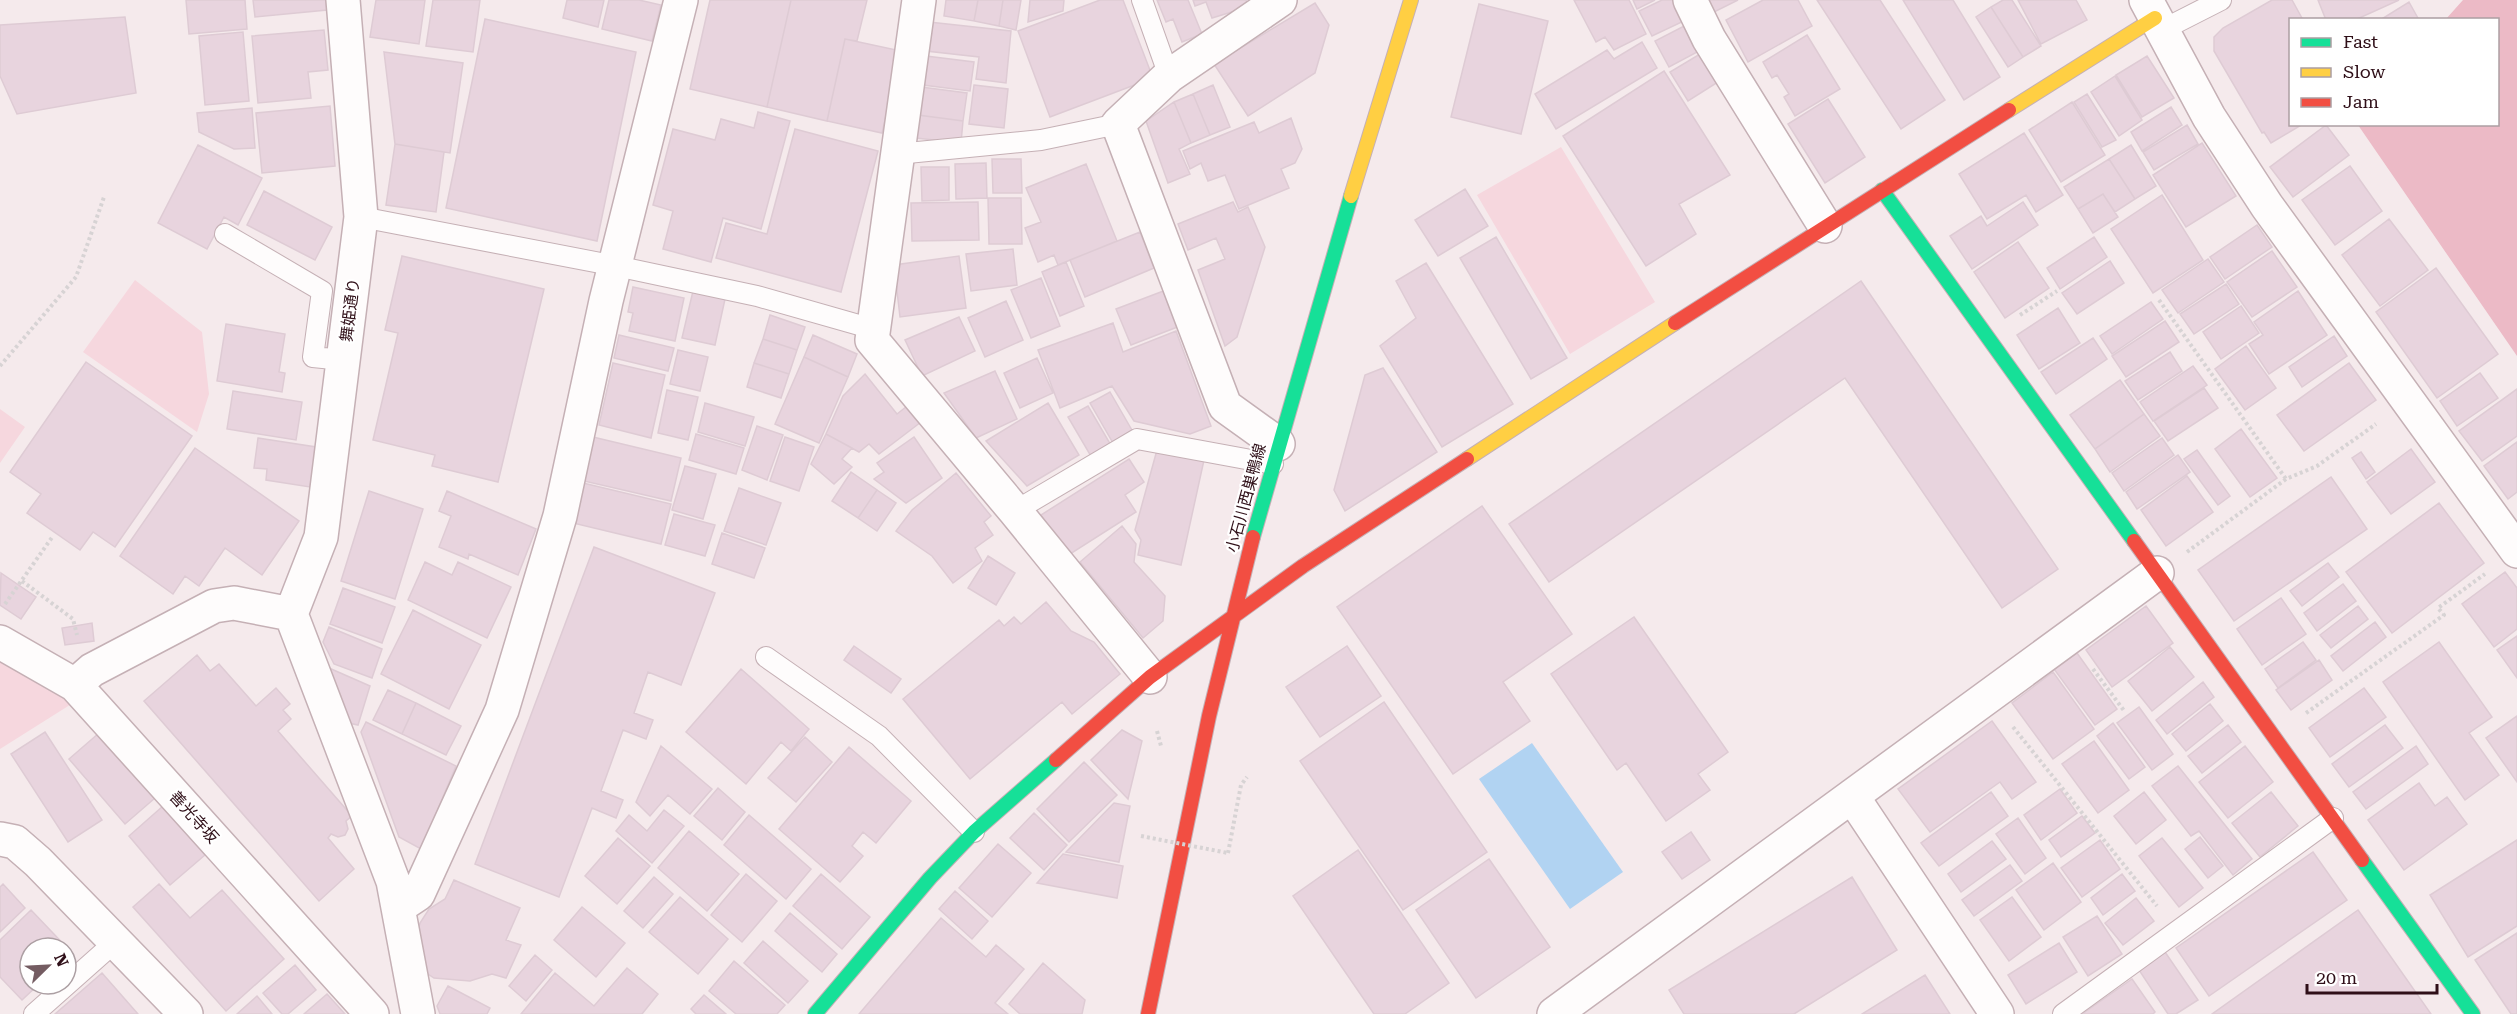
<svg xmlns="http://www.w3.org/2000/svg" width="2517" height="1014" viewBox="0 0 2517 1014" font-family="'Roboto Serif','Noto Sans JP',serif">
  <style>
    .green { fill: #f6d7de }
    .forest { fill: #ecbac6 }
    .water { fill: #b1d3f2 }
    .building { fill: #e8d4de; stroke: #decbd4; stroke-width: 1.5 }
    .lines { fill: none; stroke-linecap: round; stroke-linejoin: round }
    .lane-casing { stroke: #c5b0b5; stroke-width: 22 }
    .street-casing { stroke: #c5b0b5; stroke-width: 36 }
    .fast-casing { stroke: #c5b0b5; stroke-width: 16 }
    .slow-casing { stroke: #c5b0b5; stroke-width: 16 }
    .jam-casing { stroke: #c5b0b5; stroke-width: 16 }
    .path { stroke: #d7d3d4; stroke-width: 4; stroke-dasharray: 3 3; stroke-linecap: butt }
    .lane { stroke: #fefcfc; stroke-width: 20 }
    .street { stroke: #fefcfc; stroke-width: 33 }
    .fast { stroke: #16e098; stroke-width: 14 }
    .slow { stroke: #ffcf43; stroke-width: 14 }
    .jam { stroke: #f24e42; stroke-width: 14 }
    .path-bridge { stroke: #d7d3d4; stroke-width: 4; stroke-dasharray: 3 3; stroke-linecap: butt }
    .labels { text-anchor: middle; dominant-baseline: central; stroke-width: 4.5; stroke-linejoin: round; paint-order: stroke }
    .street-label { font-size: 16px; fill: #2f0f18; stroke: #fff }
  </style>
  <rect width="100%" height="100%" fill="#f5eaec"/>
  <!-- green -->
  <path class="green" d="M1561,147L1655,302L1570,354L1477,195Z
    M135,280L202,332L209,394L197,432L83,352Z
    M0,409L25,427L0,463Z
    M0,659L73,703L0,749Z"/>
  <!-- forest -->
  <path class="forest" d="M2463,0H2517V356L2358,125L2498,124V20L2446,19Z"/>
  <!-- water -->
  <path class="water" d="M1532,743L1623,872L1570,909L1479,779Z"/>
  <!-- building -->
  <path class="building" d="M186,0H245L247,29L189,34Z
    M253,0H326L327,10L255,17Z
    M376,0H425L419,44L370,37Z
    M433,0H480L473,52L426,46Z
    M567,0H604L598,27L563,18Z
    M609,0H639L661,5L652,41L602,29Z
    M710,0H791L767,107L690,89Z
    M791,0H867L857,41L845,39L827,121L767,107Z
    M946,0H978L974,21L944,16Z
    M978,0H1003L999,26L974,21Z
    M1003,0H1021L1016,30L999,26Z
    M1030,0H1064L1063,11L1028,22Z
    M1100,0H1123L1153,78L1050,117L1018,31Z
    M1157,0H1188L1202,34L1182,42L1173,19L1166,22Z
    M1193,0H1246L1248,7L1212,18L1206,2L1195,6Z
    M1574,0H1629L1646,34L1614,50L1605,37L1596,42Z
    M1633,0H1655L1637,9Z
    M1662,0H1674L1684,21L1652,36L1639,11Z
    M1708,0H1738L1714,12Z
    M1763,0H1798L1812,26L1748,62L1726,20Z
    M1817,0H1880L1945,100L1901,129Z
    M1903,0H1953L2000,77L1964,100Z
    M2003,0H2012L2041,46L2023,57L1991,7Z
    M2018,0H2076L2087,20L2041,44Z
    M2272,0H2292L2303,20H2290V124H2303L2271,143L2264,132L2262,133L2214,51V37L2223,28Z
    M2318,0H2399L2355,20H2326Z
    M2409,2L2419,20H2380Z
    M1315,3L1329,25L1315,73L1248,116L1214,64Z
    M1479,4L1548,21L1521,134L1451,117Z
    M1991,7L2023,57L2008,67L1976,17Z
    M125,17L136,93L17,114L0,76V25Z
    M485,19L636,52L597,241L446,208Z
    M929,22L1011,31L1006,83L976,79L979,57L926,51Z
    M1688,24L1701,50L1669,67L1655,41Z
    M324,30L328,70L308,72L311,98L258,103L252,36Z
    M243,32L249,101L205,105L199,36Z
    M1807,35L1840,89L1795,116L1784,97L1789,94L1777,75L1772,78L1763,62Z
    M845,39L901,51L882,133L827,121Z
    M1642,42L1657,68L1556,129L1535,94L1607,50L1614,59Z
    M384,52L463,63L450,153L395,144Z
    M1700,54L1718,82L1688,101L1670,72Z
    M926,56L974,62L970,91L923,85Z
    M2147,56L2174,98L2142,117L2116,75Z
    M1664,71L1730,175L1679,204L1696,234L1646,266L1563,136Z
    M2115,76L2142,120L2119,136L2091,92Z
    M974,85L1008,89L1004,128L969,124Z
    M1213,85L1230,127L1210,135L1193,94Z
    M921,87L967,93L963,121L918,115Z
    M1193,94L1210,135L1191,143L1174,102Z
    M2087,94L2116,140L2102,147L2074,102Z
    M1828,99L1865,157L1825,183L1788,124Z
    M1174,102L1191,143L1179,149L1190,174L1168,183L1146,121Z
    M2072,102L2105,155L2061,182L2029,130Z
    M330,106L335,166L262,173L256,113Z
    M2171,107L2182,125L2142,151L2131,132Z
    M252,108L255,148L234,149L199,132L197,113Z
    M758,112L790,121L761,229L723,218L711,262L663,249L673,211L653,205L673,129L715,140L721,119L754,128Z
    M918,115L963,121L961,143L916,138Z
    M1291,118L1302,149L1295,163L1281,169L1289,188L1239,209L1225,175L1208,181L1201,163L1190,169L1183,151L1254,122L1259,133Z
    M2187,125L2198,144L2154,170L2143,152Z
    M2326,125L2349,155L2293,197L2270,167Z
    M795,129L878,151L841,292L716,258L726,223L767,234Z
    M2024,133L2063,195L2036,212L2026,195L1987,219L1959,174Z
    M2202,143L2236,196L2186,227L2153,175Z
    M395,144L444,152L436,212L386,205Z
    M198,145L262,178L238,225L224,217L207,249L158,223Z
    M2131,145L2156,186L2135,199L2109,159Z
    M992,159H1021L1022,193H993Z
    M2109,159L2135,199L2115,212L2103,194L2078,209L2064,187Z
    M986,163L987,198L956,199L955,164Z
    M1086,164L1117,241L1058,265L1054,255L1038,262L1025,228L1041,222L1026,188Z
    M2350,166L2382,211L2335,245L2302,200Z
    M921,167H949V200L922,201Z
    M1465,189L1488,226L1438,256L1415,220Z
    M264,191L332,227L315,260L247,225Z
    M2103,194L2118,217L2093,233L2078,209Z
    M2162,195L2203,260L2153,293L2111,229Z
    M988,198H1021L1022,244H989Z
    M978,202L979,240L912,241L911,203Z
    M1233,202L1238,212L1248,207L1265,247L1237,337L1225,346L1198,270L1225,259L1216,238L1188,250L1178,224Z
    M2023,202L2038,225L1972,269L1950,236L1981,216L1987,226Z
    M2389,219L2428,270L2380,306L2342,255Z
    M2257,225L2272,247L2225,279L2210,257Z
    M1140,232L1154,268L1085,297L1070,260Z
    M1496,237L1567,358L1531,379L1460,258Z
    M2094,237L2107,257L2060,289L2047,268Z
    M2018,242L2049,288L2005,318L1974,272Z
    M1013,249L1017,285L971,291L966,254Z
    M2272,251L2297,287L2252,317L2227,282Z
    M402,256L544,289L498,482L432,466L435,455L373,440L398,333L385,330Z
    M959,256L966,308L900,317L894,265Z
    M2208,259L2224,282L2178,313L2162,290Z
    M2110,261L2124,283L2077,314L2062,293Z
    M1066,262L1084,306L1060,316L1042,272Z
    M1426,263L1513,404L1442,447L1380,346L1416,318L1396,281Z
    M2436,268L2498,354L2437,398L2376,312Z
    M1041,278L1060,326L1031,338L1011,290Z
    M1861,281L2058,569L2002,608L1845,378L1549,582L1509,524Z
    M2226,284L2239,304L2194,334L2180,314Z
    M633,287L684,298L675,341L629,331L633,313L628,312Z
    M1166,290L1180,326L1131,345L1116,309Z
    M693,291L725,299L715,345L682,338Z
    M2298,291L2327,335L2269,374L2249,344L2263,335L2254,322Z
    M1006,301L1023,340L985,357L968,318Z
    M2151,302L2163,319L2112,354L2100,336Z
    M2241,306L2259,333L2221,359L2203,332Z
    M2058,308L2080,343L2039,369L2017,335Z
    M770,315L805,327L797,350L763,339Z
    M959,317L975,351L922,376L905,340Z
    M2165,321L2179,342L2126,377L2112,356Z
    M1113,323L1123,352L1176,331L1211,426L1190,434L1134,421L1112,386L1060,408L1038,350Z
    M226,324L285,334L279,372L285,373L282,392L217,381Z
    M619,335L674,348L668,371L614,358Z
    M813,335L857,354L848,377L804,357Z
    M2334,336L2347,356L2302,387L2289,367Z
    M2093,338L2107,359L2056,394L2041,372Z
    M763,339L797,350L789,374L754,363Z
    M2246,346L2276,388L2245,410L2215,369Z
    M678,350L708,357L700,391L670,384Z
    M2170,352L2182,371L2138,400L2125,381Z
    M804,357L848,377L819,443L775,424Z
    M1037,358L1053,393L1020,408L1004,373Z
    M86,362L192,436L115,547L93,532L80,550L27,513L41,494L10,472Z
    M613,363L665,375L651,438L599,425Z
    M754,363L789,374L781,398L747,387Z
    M2349,363L2376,400L2304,451L2277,415Z
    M2193,366L2207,385L2153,421L2140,402Z
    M1383,368L1437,452L1345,511L1334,490L1365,375Z
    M995,371L1017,419L976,438L944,393Z
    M2480,373L2498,398L2457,426L2440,401Z
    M865,374L897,414L911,403L925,419L879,454L869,444L859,452L826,434L843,396Z
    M2120,380L2144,414L2095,449L2070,415Z
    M2204,388L2218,408L2168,441L2154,421Z
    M2517,389V436L2482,461L2459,431Z
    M667,390L698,397L688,440L658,433Z
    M233,391L302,402L296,440L227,429Z
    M1110,392L1133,432L1113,443L1090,403Z
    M705,403L754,417L745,446L698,432Z
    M1048,403L1079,455L1027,486L986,441Z
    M1088,406L1112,447L1092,458L1068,417Z
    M2144,414L2160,436L2110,472L2095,449Z
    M757,426L783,435L767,480L742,470Z
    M2241,429L2277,478L2250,497L2215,449Z
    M696,434L744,448L736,474L689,460Z
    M826,434L852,448L842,459L852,467L834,484L811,464Z
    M593,437L681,458L671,501L584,481Z
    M785,437L814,447L799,491L770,481Z
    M914,437L942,478L906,503L874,479L884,472L877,463Z
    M258,438L316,447L310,487L266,480L267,469L254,468Z
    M2162,438L2174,455L2124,491L2112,473Z
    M2517,442V492L2508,499L2484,466Z
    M195,448L299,521L262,575L225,548L199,586L185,576L173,594L120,556Z
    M2411,449L2435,482L2391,514L2367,482Z
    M1157,450L1204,460L1181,565L1138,555L1141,540L1135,530Z
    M2197,450L2230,496L2218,505L2184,459Z
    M2361,452L2375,472L2366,479L2352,458Z
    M2178,455L2190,472L2137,509L2126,492Z
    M1129,459L1144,482L1125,495L1136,512L1067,556L1041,515Z
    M685,466L716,474L703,519L672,510Z
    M851,472L877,490L858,518L832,501Z
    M956,473L991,516L984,522L993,535L975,548L982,561L953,583L932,556L896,531L912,510Z
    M2187,476L2213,512L2166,546L2141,510Z
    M2331,477L2367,529L2234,621L2198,570Z
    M583,483L671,504L661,544L573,523Z
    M739,488L781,503L766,545L724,531Z
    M877,490L896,503L877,531L858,518Z
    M369,491L423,509L395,599L341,581Z
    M447,491L536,529L518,575L469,554L468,559L439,547L451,516L439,511Z
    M2439,503L2484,563L2392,633L2346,572Z
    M1482,506L1572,634L1503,682L1530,721L1453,774L1337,607Z
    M674,514L715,525L705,556L665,545Z
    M1122,526L1136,544L1134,562L1165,596L1163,621L1143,638L1080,562Z
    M722,533L765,548L754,578L712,564Z
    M594,547L715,593L681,685L648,672L634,713L653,720L646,739L623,730L601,791L623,800L616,818L592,808L559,897L475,864Z
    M988,556L1015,573L996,605L968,588Z
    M425,562L452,575L458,562L511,587L487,638L408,600Z
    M2328,563L2339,577L2302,606L2290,591Z
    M2505,572L2517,588V629L2494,647L2462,604Z
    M1,573L36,597L21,619L0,605Z
    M2343,584L2356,601L2317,631L2304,613Z
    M343,588L395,607L382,643L330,624Z
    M2281,598L2306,634L2262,665L2237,629Z
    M1046,602L1071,631L1094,642L1120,674L1072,714L1062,702L970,779L903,699L999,620L1004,626L1014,617L1021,624Z
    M2146,606L2173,643L2112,687L2086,650Z
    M2358,606L2368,619L2331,648L2320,635Z
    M413,610L481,645L449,709L381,674Z
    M1634,617L1728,752L1698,774L1710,790L1666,821L1626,763L1617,770L1551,674Z
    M2375,622L2386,637L2343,671L2331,656Z
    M92,623L94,641L65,645L62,628Z
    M329,627L382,649L372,678L334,664L323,642Z
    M2517,636V678L2497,650Z
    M2303,642L2316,660L2278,688L2265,669Z
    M2439,642L2492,717L2469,733L2499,775L2465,800L2383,682Z
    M854,646L901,679L891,693L844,660Z
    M1347,646L1381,696L1320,737L1286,687Z
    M2170,647L2194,677L2152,711L2128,681Z
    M2077,653L2117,709L2095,725L2054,669Z
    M197,655L210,671L219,664L256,706L276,688L290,704L283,710L291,719L278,731L352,816L346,821L348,829L345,835L338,837L331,834L328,838L354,869L319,901L144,701Z
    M2319,660L2332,680L2291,710L2276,690Z
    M329,668L370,686L358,725L349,723Z
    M741,669L809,729L791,751L781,742L746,784L686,732Z
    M2053,672L2094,729L2053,759L2012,703Z
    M2203,682L2214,697L2167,734L2156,720Z
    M2364,688L2386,717L2330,757L2309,728Z
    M388,690L416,703L402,734L373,720Z
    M1384,702L1487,852L1403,910L1300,761Z
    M416,703L461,726L446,755L402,734Z
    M2210,704L2223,721L2186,751L2172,734Z
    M2139,707L2173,754L2152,770L2117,723Z
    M2517,716V782L2486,738Z
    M1992,721L2036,782L2012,799L2000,782L1930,832L1898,789Z
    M366,722L456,766L421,849L399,837L361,732Z
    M2113,723L2145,767L2129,779L2097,736Z
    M2228,725L2241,742L2202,773L2188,756Z
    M2385,725L2403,748L2349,787L2332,764Z
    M1122,730L1142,741L1128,799L1091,760Z
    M45,732L102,820L68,842L11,754Z
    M99,733L155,798L125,824L69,759Z
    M805,737L832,762L796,802L768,778Z
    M2094,741L2129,790L2098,813L2062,764Z
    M661,746L712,789L690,814L668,795L650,816L636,802Z
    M2245,746L2273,782L2228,818L2199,782Z
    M2416,746L2428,764L2366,809L2353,792Z
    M849,747L911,801L876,843L863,832L852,846L863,856L840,882L779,829Z
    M1084,762L1117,795L1069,842L1037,809Z
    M2178,766L2252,859L2233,875L2199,831L2191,836L2152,786Z
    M2419,783L2435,806L2447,797L2467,824L2404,870L2368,820Z
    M718,788L745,812L722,840L694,816Z
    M2060,789L2077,813L2041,840L2024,815Z
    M1991,792L2008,816L1939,866L1921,843Z
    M2144,792L2166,820L2136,844L2114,816Z
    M2271,792L2298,826L2260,857L2232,823Z
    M1114,803L1130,806L1119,862L1066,852Z
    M163,806L205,855L170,885L129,836Z
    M664,810L684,826L652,863L616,831L629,815L647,831Z
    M1034,813L1067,845L1044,870L1010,838Z
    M749,815L811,869L786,899L724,845Z
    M2082,816L2095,833L2061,857L2049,840Z
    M2018,818L2046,858L2025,874L1996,834Z
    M689,831L739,874L707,911L658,868Z
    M1691,832L1710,860L1682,879L1662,852Z
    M2200,837L2223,866L2208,878L2185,849Z
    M618,838L650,866L617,904L585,876Z
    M2162,838L2203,888L2179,907L2139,856Z
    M2100,840L2120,869L2082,897L2061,868Z
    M2517,840V926L2468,957L2430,895Z
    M1992,841L2006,859L1961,892L1948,874Z
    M998,844L1031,873L992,917L959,888Z
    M1358,850L1449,983L1405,1014H1374L1293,896Z
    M2313,852L2347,900L2209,996L2176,948Z
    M1063,854L1123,866L1117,898L1037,883Z
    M1489,859L1550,947L1476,998L1416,910Z
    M2053,863L2081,902L2044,930L2016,890Z
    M2010,865L2022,881L1974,916L1962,900Z
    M746,874L777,901L742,942L711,915Z
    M821,874L870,917L842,949L793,906Z
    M2122,874L2135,891L2103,915L2091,898Z
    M654,877L673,894L643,928L624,911Z
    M1852,877L1897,950L1794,1014H1684L1669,990Z
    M454,880L520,908L506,940L521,945L506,978L492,974L470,981L434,978L422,970L416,937L420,923L429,909L445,899Z
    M3,884L25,908L0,932V887Z
    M159,884L190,918L222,890L284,959L226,1011L133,907Z
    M955,891L988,921L972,939L939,909Z
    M680,897L728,939L698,974L649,932Z
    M2012,897L2041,937L2009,961L1980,920Z
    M2136,898L2154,921L2123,945L2105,923Z
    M582,907L625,943L596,977L554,940Z
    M31,910L72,953L66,958V948H30V984H39L22,1000L0,977V940Z
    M2358,910L2431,1014H2212Z
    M790,913L837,954L822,972L775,931Z
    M2097,916L2122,954L2088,976L2063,937Z
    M941,918L986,957L996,945L1024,969L995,1003L1008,1014H859Z
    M2517,933V1014H2511L2475,960Z
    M763,941L808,981L788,1003L744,963Z
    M2059,943L2077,972L2026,1004L2008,975Z
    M2165,952L2198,1000L2176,1014H2168L2139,970Z
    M535,955L552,970L526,1001L509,986Z
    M734,961L785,1005L777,1014H736L709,991Z
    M1043,963L1085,1000L1082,1014H1020L1009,1004Z
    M295,965L316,990L288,1014H282L263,993Z
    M627,968L658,994L642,1014H521L555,973L594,1006Z
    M102,973L138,1014H55Z
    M1925,975L1950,1014H1862Z
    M2132,979L2155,1012L2153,1014H2082Z
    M448,986L490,1008L487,1014H440L437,1006Z
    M327,994L345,1014H304Z
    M704,995L726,1014H696L691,1009Z
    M257,996L272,1014H237Z"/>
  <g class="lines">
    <!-- lane casing -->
    <g class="lane-casing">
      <path id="lane" d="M1142,0L1169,76
        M2162,30L2221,0
        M897,154L1041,140L1118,124
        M361,217L616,266L757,296L873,329
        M225,234L322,291L313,357L343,360
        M1015,511L1137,439L1273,464
        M766,657L879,736L974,832
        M34,1014L114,943
        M2063,1014L2333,818"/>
    </g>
    <!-- street casing -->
    <g class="street-casing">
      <path id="street" d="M919,0L872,340L1015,511L1150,677
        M1690,0L1709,39L1825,226
        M2146,0L2209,117L2267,206L2517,551
        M1278,444L1225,406L1118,124L1169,76L1280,0
        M291,614L321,537L361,217L343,0
        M291,614L393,881L418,1014
        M0,642L75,685L372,1014
        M75,685L92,670L214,606L234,603L291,614
        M1852,796L1997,1014
        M0,839L15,842L38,862L186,1014
        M400,906L418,894L502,710L560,516L606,301L681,0
        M1554,1014L2157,573"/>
    </g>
    <!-- fast casing -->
    <g class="fast-casing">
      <path id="fast" d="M1882,190L2134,541
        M1253,537L1351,196
        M2362,860L2473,1014
        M815,1014L930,878L974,832L1056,760"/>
    </g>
    <!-- slow casing -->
    <g class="slow-casing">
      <path id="slow" d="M2009,110L2155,18
        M1351,196L1411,0
        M1467,459L1675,323"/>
    </g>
    <!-- jam casing -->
    <g class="jam-casing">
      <path id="jam" d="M1675,323L2009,110
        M2134,541L2362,860
        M1056,760L1150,677L1303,566L1467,459
        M1148,1014L1209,716L1253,537"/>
    </g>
    <!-- path -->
    <path class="path" d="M2159,300L2286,479
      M2020,315L2057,291
      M0,366L76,277L104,197
      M2187,552L2286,479L2317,466L2376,424
      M22,581L73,619L77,635
      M5,604L53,536
      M2093,669L2125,712
      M2306,713L2444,615L2438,608L2485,574
      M2013,727L2157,906
      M1157,731L1161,746
      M1228,853L1241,785L1247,777"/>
    <!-- lane -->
    <use href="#lane" class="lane"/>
    <!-- street -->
    <use href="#street" class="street"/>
    <!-- fast -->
    <use href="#fast" class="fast"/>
    <!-- slow -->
    <use href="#slow" class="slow"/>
    <!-- jam -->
    <use href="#jam" class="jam"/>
    <!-- path-bridge -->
    <path class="path-bridge" d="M1141,836L1228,853"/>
  </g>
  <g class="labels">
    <!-- street labels -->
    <g class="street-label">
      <text transform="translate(350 310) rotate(-83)">舞姫通り</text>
      <text transform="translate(1246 498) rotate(-75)">小石川西巣鴨線</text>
      <text transform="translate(194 817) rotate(48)">善光寺坂</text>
    </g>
  </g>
  <!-- legend -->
  <rect x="2289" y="18" width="210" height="108" fill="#ffffff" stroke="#ac9fa3" stroke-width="1.5"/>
  <rect x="2301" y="38" width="30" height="9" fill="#16e098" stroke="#ac9fa3" stroke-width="1.5"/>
  <text x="2343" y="48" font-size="18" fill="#2f0f18">Fast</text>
  <rect x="2301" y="68" width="30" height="9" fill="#ffcf43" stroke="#ac9fa3" stroke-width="1.5"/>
  <text x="2343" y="78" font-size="18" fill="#2f0f18">Slow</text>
  <rect x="2301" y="98" width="30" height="9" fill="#f24e42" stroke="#ac9fa3" stroke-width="1.5"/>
  <text x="2343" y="108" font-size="18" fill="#2f0f18">Jam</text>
  <!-- north arrow -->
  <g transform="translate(48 966) rotate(66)"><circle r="28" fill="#ffffff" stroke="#ac9fa3" stroke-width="1.5"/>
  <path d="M0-4.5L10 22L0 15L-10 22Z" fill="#745c62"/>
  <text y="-9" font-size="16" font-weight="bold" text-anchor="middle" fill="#2f0f18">N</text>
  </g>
  <!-- scale -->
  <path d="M2307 984v9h130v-9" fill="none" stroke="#2f0f18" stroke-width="3"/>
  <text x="2316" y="984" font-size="18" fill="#2f0f18" stroke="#ffffff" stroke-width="4.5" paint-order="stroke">20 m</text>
</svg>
